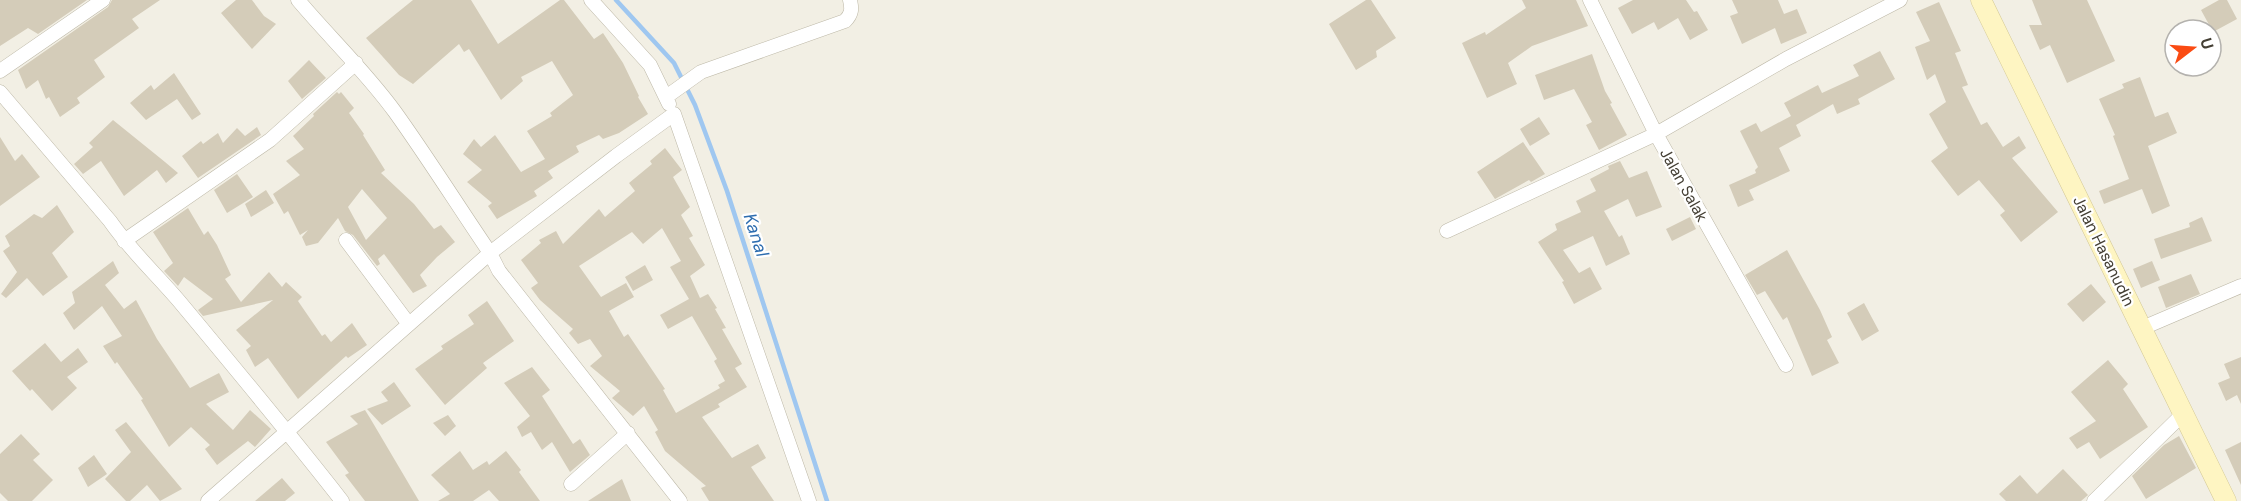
<svg xmlns="http://www.w3.org/2000/svg" width="2241" height="501" viewBox="0 0 2241 501" font-family="'DM Sans',sans-serif">
  <style>
    .lines { fill: none; stroke-linecap: round; stroke-linejoin: round }
    .stream { stroke: #9fc7f0; stroke-width: 4.5 }
    .building { fill: #d4ccb9; fill-rule: evenodd }
    .street-casing { stroke: #bdb8a7; stroke-width: 15 }
    .secondary-casing { stroke: #d2c794; stroke-width: 21 }
    .street { stroke: #fff; stroke-width: 14 }
    .secondary { stroke: #fef5c2; stroke-width: 20 }
    .labels { text-anchor: middle; dominant-baseline: central; stroke-width: 4.5; stroke-linejoin: round; paint-order: stroke }
    .street-label { font-size: 16px; fill: #443f34; stroke: #fff }
    .water-label { font-size: 18px; font-style: italic; fill: #2e6daf; stroke: #fff }
  </style>
  <rect width="100%" height="100%" fill="#f2efe4"/>
  <g class="lines">
    <!-- stream -->
    <path class="stream" d="M616,0L674,63L695,105L727,191L827,501"/>
  </g>
  <!-- building -->
  <path class="building" d="M0,0H87L38,34L28,28L0,46Z
    M112,0H160L132,19L139,28L94,60L105,77L77,98L80,103L60,117L49,97L46,99L38,80L26,89L18,70L108,7Z
    M236,0H252L264,16L276,24L252,49L221,13Z
    M413,0H471L498,44L560,0H564L594,39L603,33L623,63L639,96L638,97L648,114L619,133L603,139L599,135L576,146L579,152L548,171L553,178L534,191L537,196L497,219L488,206L492,203L467,182L482,170L463,154L474,139L481,147L495,135L521,172L545,159L527,131L552,116L550,113L573,95L552,61L521,77L523,81L501,100L469,49L464,52L459,44L413,84L399,75L366,38Z
    M1366,0H1371L1396,38L1376,51L1377,57L1356,70L1329,24Z
    M1522,0H1576L1588,26L1532,46L1508,63L1517,84L1487,98L1462,43L1485,32L1486,35L1526,8Z
    M1633,0H1686L1694,12L1697,11L1708,30L1690,40L1678,18L1658,30L1654,22L1632,34L1618,8Z
    M1732,0H1778L1784,14L1797,9L1807,33L1781,44L1775,28L1742,44L1730,16L1738,13Z
    M2032,0H2087L2115,61L2067,83L2050,45L2040,50L2029,25H2042Z
    M2219,0H2227L2237,19L2213,32L2201,10Z
    M1939,2L1961,51L1955,53L1968,85L1962,87L1981,125L1987,122L2003,147L2019,136L2026,148L2012,158L2058,212L2021,242L2000,215L2005,211L1979,180L1958,196L1931,161L1948,148L1929,114L1946,102L1935,74L1927,80L1915,47L1930,41L1916,12Z
    M1880,51L1895,79L1858,99L1860,104L1837,114L1833,104L1796,125L1801,136L1779,148L1790,171L1749,190L1754,200L1738,207L1729,185L1756,173L1755,170L1758,167L1740,131L1756,123L1761,132L1791,116L1784,103L1818,85L1822,93L1859,76L1853,65Z
    M1592,54L1605,91L1612,103L1610,104L1627,135L1599,150L1586,125L1592,122L1574,89L1544,100L1535,75Z
    M309,60L326,78L302,99L288,81Z
    M174,73L201,114L192,120L177,99L146,120L130,103L151,85L154,90Z
    M2140,77L2155,117L2168,112L2177,133L2148,146L2170,206L2152,214L2142,189L2104,204L2099,191L2129,179L2113,136L2115,135L2099,99L2124,88L2122,84Z
    M337,92L339,94L341,92L354,108L349,113L364,134L363,135L385,170L381,173L414,204L434,229L441,225L455,242L437,257L420,275L427,286L413,293L384,254L378,259L380,264L377,266L353,235L345,231L338,218L318,243L306,246L302,237L308,230L300,235L288,211L284,214L273,194L300,175L286,161L304,149L293,136L314,116L313,114ZM362,189L387,218L366,240L348,207Z
    M1539,117L1550,134L1530,146L1520,129Z
    M113,120L165,162L178,173L166,183L157,170L124,196L101,161L83,174L74,164L93,147L89,143Z
    M257,127L261,135L198,178L182,156L201,141L203,144L218,133L223,143L237,128L245,136Z
    M0,137L15,161L22,154L40,177L0,206Z
    M1523,142L1545,174L1531,182L1529,180L1495,199L1477,172Z
    M665,148L682,170L673,177L690,207L681,215L693,236L689,238L705,265L690,276L700,298L708,294L717,308L715,309L726,328L722,329L742,364L735,368L747,387L718,404L720,407L702,417L732,458L758,444L766,458L751,467L774,501H709L701,488L706,486L665,451L655,432L658,430L644,406L633,416L612,398L620,391L590,366L602,356L590,339L578,344L569,333L573,329L540,300L531,288L538,283L521,260L541,243L539,240L556,231L563,244L599,209L605,217L635,191L629,183L652,164L650,161ZM662,228L681,261L670,267L689,299L660,315L668,329L692,316L717,359L714,361L725,381L718,385L720,388L676,413L663,390L665,389L628,334L624,337L609,311L634,297L626,283L601,297L579,266L632,232L643,244Z
    M1620,161L1629,178L1647,171L1662,207L1636,217L1628,199L1604,211L1619,237L1622,235L1630,254L1606,266L1593,236L1563,250L1579,273L1590,267L1602,289L1574,304L1562,282L1564,281L1538,242L1557,230L1555,224L1581,212L1576,201L1596,191L1590,179L1609,169L1608,166Z
    M237,174L253,197L227,213L214,190Z
    M266,190L274,203L251,217L245,204Z
    M57,205L74,232L52,253L68,277L43,296L27,278L6,298L1,294L17,272L3,251L10,246L5,236L34,214L42,218Z
    M188,208L204,235L208,231L217,245L231,275L225,279L241,302L269,272L282,287L286,282L302,297L298,301L322,336L325,334L331,342L352,323L367,345L348,358L346,356L298,399L268,358L255,367L246,350L251,346L236,330L273,300L203,316L198,310L213,299L184,277L178,286L164,271L173,263L153,232Z
    M1690,217L1696,229L1672,241L1666,229Z
    M2202,217L2212,241L2161,259L2154,239L2190,227L2189,223Z
    M1787,250L1820,310L1832,337L1827,340L1839,363L1812,376L1787,317L1783,320L1765,291L1757,295L1745,275Z
    M113,261L119,273L105,285L124,309L136,300L157,339L190,388L219,373L229,392L206,404L233,430L250,410L271,429L255,447L248,441L217,465L205,449L210,445L191,427L169,447L141,400L143,399L117,362L115,364L103,346L122,336L102,306L74,330L63,313L75,303L72,292Z
    M2152,261L2160,280L2141,288L2133,269Z
    M645,265L653,280L633,291L625,277Z
    M2191,274L2200,294L2166,308L2158,287Z
    M2091,284L2106,302L2083,322L2067,304Z
    M487,301L514,341L483,363L487,368L445,405L415,369L443,349L441,346L474,324L468,315Z
    M1864,303L1879,331L1862,341L1847,313Z
    M45,343L61,362L78,348L88,362L67,377L77,388L52,411L32,389L30,391L12,371Z
    M2241,357V404L2237,395L2226,401L2218,383L2230,378L2224,364Z
    M2108,360L2128,384L2123,389L2148,427L2100,459L2089,442L2077,449L2069,438L2096,421L2071,392Z
    M532,367L550,390L542,396L573,444L580,439L590,455L570,472L552,442L542,450L531,432L522,437L517,427L530,416L504,383Z
    M394,382L411,406L382,425L367,409L388,401L381,392Z
    M365,410L370,418L419,501H365L345,475L349,473L326,442L358,424L350,416Z
    M448,415L456,426L445,436L433,423Z
    M126,422L161,464L182,489L160,501L147,485L130,501H126L105,479L131,452L115,430Z
    M21,434L40,454L33,460L53,480L32,501H8L0,493V454Z
    M2179,436L2196,468L2146,499L2132,476L2164,445Z
    M2241,442V485L2225,450Z
    M460,451L473,470L487,461L489,465L506,451L521,470L519,472L540,501H499L489,490L473,501H438L450,494L431,475Z
    M94,455L107,474L88,487L78,468Z
    M2063,469L2088,495L2081,501H2006L1999,494L2020,475L2037,494Z
    M282,478L295,493L285,501H255Z
    M622,479L631,501H588Z"/>
  <g class="lines">
    <!-- street casing -->
    <g class="street-casing">
      <path id="street" d="M298,0C330,38 366,72 395,112C428,158 458,206 490,253L499,271L680,501
        M591,0L650,65L669,104
        M1590,0L1656,134L1786,365
        M0,71L103,0
        M0,92L110,221C130,250 156,274 179,301C234,367 289,433 342,501
        M666,97L701,72L845,21C852,14 852,9 850,0
        M1447,231L1656,134L1786,59L1900,0
        M346,240L408,323
        M124,241L270,140L356,63
        M2140,329L2241,286
        M571,484L628,433
        M208,501L490,253L616,156L674,114L809,501
        M2094,501L2183,414"/>
    </g>
    <!-- secondary casing -->
    <g class="secondary-casing">
      <path id="secondary" d="M1981,0L2226,501"/>
    </g>
    <!-- street -->
    <use href="#street" class="street"/>
    <!-- secondary -->
    <use href="#secondary" class="secondary"/>
  </g>
  <g class="labels">
    <!-- street labels -->
    <g class="street-label">
      <text transform="translate(1684 185) rotate(61)">Jalan Salak</text>
      <text transform="translate(2104 251) rotate(64)">Jalan Hasanudin</text>
    </g>
    <!-- water labels -->
    <g class="water-label">
      <text transform="translate(756 235) rotate(72)">Kanal</text>
    </g>
  </g>
  <!-- north arrow -->
  <g transform="translate(2193 48) rotate(73)"><circle r="28" fill="#ffffff" stroke="#b4b2ae" stroke-width="1.5"/>
  <path d="M0-4.5L10 22L0 15L-10 22Z" fill="#fa4b13"/>
  <text y="-9" font-size="16" font-weight="bold" text-anchor="middle" fill="#443f34">U</text>
  </g>
</svg>
